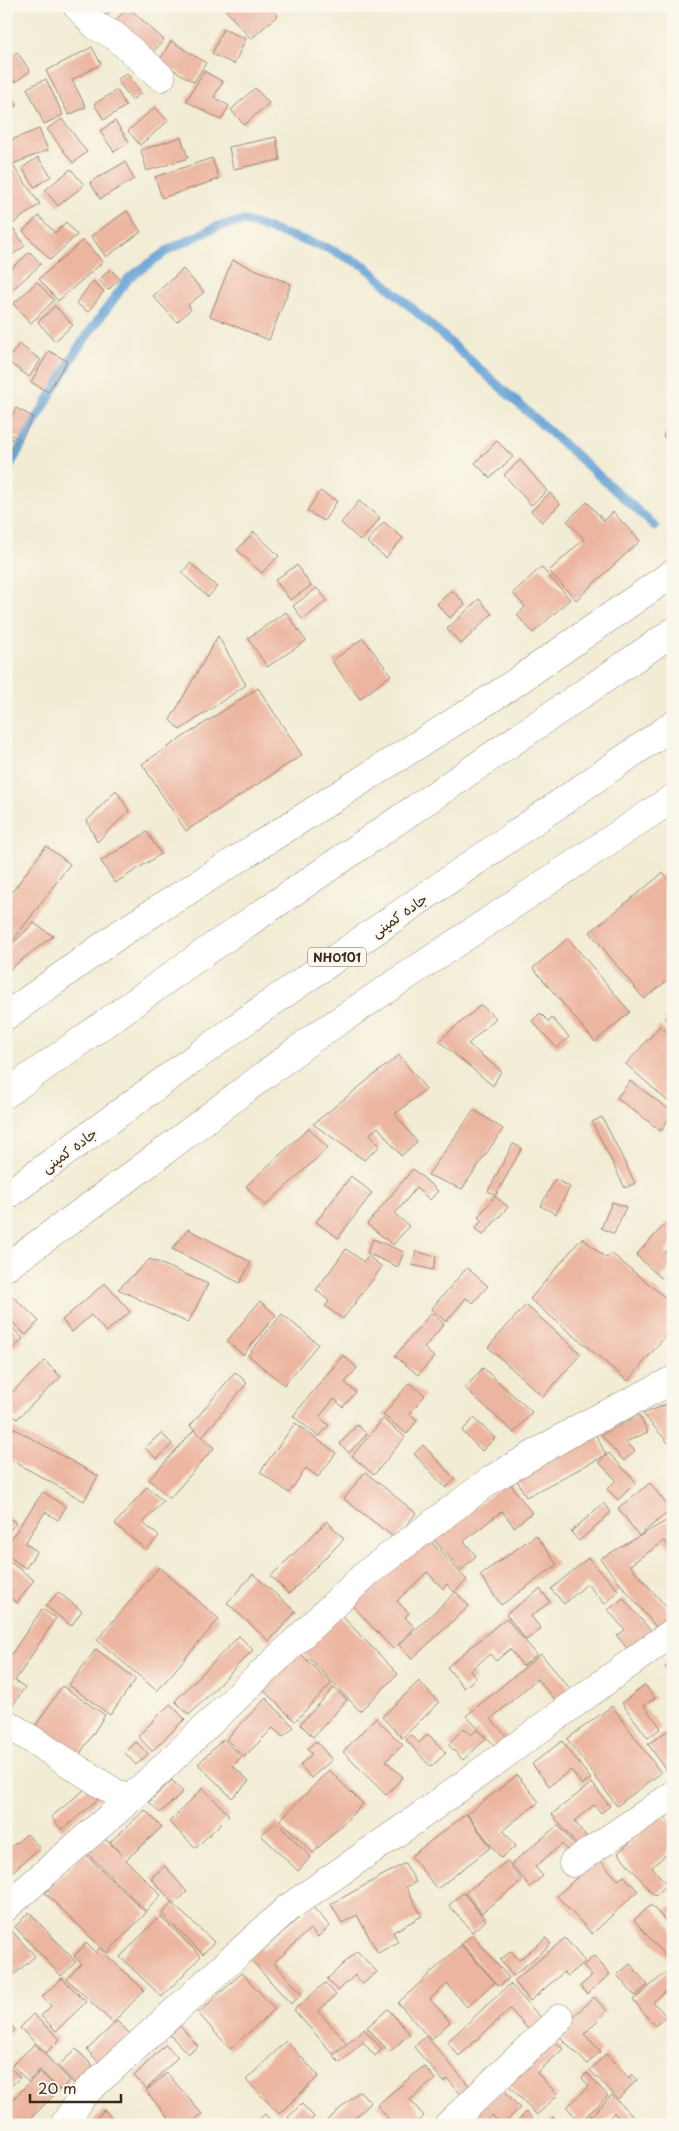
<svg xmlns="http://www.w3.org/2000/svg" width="679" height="2131" viewBox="0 0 679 2131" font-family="'Playpen Sans','Playpen Sans Arabic',sans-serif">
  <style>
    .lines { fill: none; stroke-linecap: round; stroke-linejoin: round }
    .stream { stroke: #65a2d6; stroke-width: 9 }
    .building { fill: #ecb5a0 }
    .minor-casing { stroke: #968b79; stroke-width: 29 }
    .highway-casing { stroke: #968b79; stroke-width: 29 }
    .minor { stroke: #fff; stroke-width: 28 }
    .highway { stroke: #fff; stroke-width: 28 }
    .labels { text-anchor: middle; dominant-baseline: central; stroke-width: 4.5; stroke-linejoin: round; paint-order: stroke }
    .shield { fill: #fbf7ec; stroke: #75685c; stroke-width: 1 }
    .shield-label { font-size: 12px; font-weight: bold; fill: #3b2a1e }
    .street-label { font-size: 14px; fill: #3b2a1e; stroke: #fbf7ec }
  </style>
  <rect width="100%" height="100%" fill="#fbf7ec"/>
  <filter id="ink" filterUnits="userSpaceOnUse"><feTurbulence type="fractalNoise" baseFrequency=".02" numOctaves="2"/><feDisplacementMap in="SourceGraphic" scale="10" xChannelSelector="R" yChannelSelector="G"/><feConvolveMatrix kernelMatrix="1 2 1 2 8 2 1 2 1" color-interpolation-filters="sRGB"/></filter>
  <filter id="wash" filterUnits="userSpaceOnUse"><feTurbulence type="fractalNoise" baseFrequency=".0096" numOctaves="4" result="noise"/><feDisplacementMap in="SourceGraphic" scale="20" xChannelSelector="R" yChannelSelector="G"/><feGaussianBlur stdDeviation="1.12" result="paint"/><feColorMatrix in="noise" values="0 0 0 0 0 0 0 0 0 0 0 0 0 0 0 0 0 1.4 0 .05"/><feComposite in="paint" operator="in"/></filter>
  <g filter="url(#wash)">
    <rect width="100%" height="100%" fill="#f2ecd4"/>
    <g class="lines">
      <!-- stream -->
      <path class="stream" d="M6,472L78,348L129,278L168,250L218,226L245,221L327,248L365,266L655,526"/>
    </g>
    <g id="blocks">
      <!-- building -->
      <path class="building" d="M89,6H120L98,20Z
        M222,6H270L278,15L251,39Z
        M128,7L164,40L150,55L114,22Z
        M223,29L246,39L234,64L212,54Z
        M171,41L206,63L194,82L159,61Z
        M92,47L101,64L72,80L86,107L69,115L46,71Z
        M17,52L30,71L15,82L6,70V60Z
        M204,71L223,82L214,97L229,106L221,120L186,101Z
        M127,73L141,93L132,100L117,80Z
        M46,79L63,115L44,124L27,88Z
        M255,88L269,103L244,125L231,110Z
        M10,90L17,106L6,111V91Z
        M117,90L126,106L104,120L94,104Z
        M155,107L168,121L140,145L128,131Z
        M62,119L87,152L73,163L47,129Z
        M115,121L129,142L114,152L100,131Z
        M39,129L48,150L13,164L6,142Z
        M181,137L188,158L147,171L141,150Z
        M276,137L280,160L233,169L229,147Z
        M38,157L51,176L35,187L22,168Z
        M212,158L219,179L162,198L155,177Z
        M125,162L134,179L100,199L90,182Z
        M11,163L40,204L11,225L6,218V167Z
        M71,169L84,185L58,206L45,190Z
        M127,211L141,232L106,257L91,236Z
        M39,216L55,233L66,222L77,235L50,260L23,231Z
        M14,229L25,246L6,259V234Z
        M83,240L103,262L58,301L39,279Z
        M30,252L41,264L11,291L6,286V273Z
        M232,260L291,284L269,340L210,316Z
        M110,269L120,279L108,290L99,280Z
        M183,269L204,292L188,305L191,309L177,322L153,296Z
        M93,281L104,291L88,312L76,303Z
        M37,282L54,300L31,323L13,304Z
        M55,306L73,325L55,341L38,322Z
        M19,344L41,360L29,377L7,361Z
        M49,351L67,361L48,392L31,382Z
        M16,408L33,417L21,440L6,432V425Z
        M673,426V446L663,436Z
        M6,436L17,442L6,459Z
        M497,441L513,457L490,478L475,463Z
        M520,460L547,491L531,505L504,475Z
        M320,491L337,501L324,521L307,511Z
        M550,493L560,504L542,522L531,511Z
        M359,501L380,518L361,541L341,523Z
        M587,502L604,521L613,512L640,541L576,600L549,571L584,539L567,521Z
        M384,522L403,538L386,558L367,542Z
        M254,532L279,556L262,573L237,550Z
        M190,563L217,587L208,597L182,573Z
        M297,565L311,586L290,600L275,580Z
        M541,567L570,599L533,633L517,615L525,607L513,593Z
        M317,588L327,600L303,620L293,606Z
        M452,590L465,604L450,618L437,604Z
        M479,599L492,614L461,644L447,629Z
        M286,612L306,641L267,667L248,638Z
        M218,636L246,685L180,730L170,720Z
        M363,638L391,675L360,699L332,661Z
        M258,688L302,755L186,831L142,764Z
        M116,790L129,811L97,842L87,821Z
        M147,832L161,854L115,883L101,861Z
        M46,846L70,864L12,942L6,938V900Z
        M663,873L673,885V976L644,999L590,932Z
        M34,923L53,936L10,969L6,965V950Z
        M568,938L630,1012L595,1042L533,968Z
        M481,1005L496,1018L468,1044L501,1071L493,1086L439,1041Z
        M673,1010V1027L664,1019Z
        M540,1013L549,1022L552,1018L569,1037L557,1048L532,1021Z
        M660,1026L673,1038V1106L626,1064Z
        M399,1055L426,1089L395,1114L417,1142L401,1156L378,1127L370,1134L380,1146L364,1160L313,1124Z
        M630,1081L673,1112L661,1131L617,1098Z
        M474,1110L503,1129L462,1189L428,1175Z
        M602,1117L635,1183L625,1188L592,1122Z
        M309,1128L328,1148L265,1206L246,1186Z
        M513,1144L522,1148L496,1195L488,1191Z
        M413,1169L438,1191L430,1200L416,1188L395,1214L409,1226L393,1245L367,1224Z
        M351,1176L372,1193L338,1238L316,1222Z
        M555,1179L570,1187L556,1214L541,1206Z
        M495,1196L508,1207L483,1235L475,1229L482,1220L478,1217Z
        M612,1202L626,1207L614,1234L601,1228Z
        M673,1216V1244L665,1252L673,1259V1267L661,1278L636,1255Z
        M188,1229L251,1262L240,1283L172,1249Z
        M582,1238L606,1258L611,1253L673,1304V1327L628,1381L530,1299Z
        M373,1239L404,1252L398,1267L367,1253Z
        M346,1249L364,1262L368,1256L382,1267L343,1319L325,1306L329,1301L316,1290Z
        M416,1251L436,1257L433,1270L412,1265Z
        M150,1259L208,1284L188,1323L118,1289Z
        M467,1268L488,1286L473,1303L466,1298L446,1322L431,1309Z
        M105,1283L130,1312L106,1332L91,1315L72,1332L62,1320Z
        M6,1290L39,1321L26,1335L6,1316Z
        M260,1301L276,1315L243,1355L227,1341Z
        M526,1305L581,1354L543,1397L488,1347Z
        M431,1313L444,1324L424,1348L434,1357L418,1375L395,1356Z
        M282,1314L318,1344L284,1385L248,1355Z
        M6,1321L23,1339L13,1348L6,1340Z
        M343,1355L357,1368L345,1383L356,1392L343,1407L334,1399L319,1417L329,1425L319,1437L293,1416Z
        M45,1361L61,1377L17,1419L6,1408V1398Z
        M483,1368L532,1412L514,1433L465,1388Z
        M235,1372L247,1383L202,1437L190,1426Z
        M409,1383L425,1395L410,1414L417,1420L407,1434L383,1415Z
        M673,1401V1442L670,1445L643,1414Z
        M639,1415L648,1432L626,1442L635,1451L624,1461L601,1435Z
        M474,1418L495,1438L482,1451L462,1431Z
        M383,1419L405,1437L374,1475L352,1456Z
        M295,1423L336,1453L318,1477L306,1468L289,1493L260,1472Z
        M6,1424L98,1476L84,1501L6,1457Z
        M357,1425L367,1434L349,1453L340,1444Z
        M194,1430L214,1448L170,1498L149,1480Z
        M161,1433L172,1444L157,1459L145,1448Z
        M596,1435L606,1455L526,1497L516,1478Z
        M423,1445L455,1479L446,1488L414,1454Z
        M609,1453L636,1482L618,1500L607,1489L616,1480L599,1462Z
        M365,1472L416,1513L396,1539L344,1499Z
        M509,1482L532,1513L514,1527L502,1511L464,1541L476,1556L461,1570L433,1539Z
        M650,1483L671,1510L639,1536L618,1508Z
        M147,1487L163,1501L143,1523L159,1536L146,1550L115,1524Z
        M43,1492L66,1507L58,1520L45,1512L25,1543L37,1551L26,1568L6,1555V1546Z
        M603,1503L611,1512L579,1541L571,1532Z
        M6,1515L16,1523L6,1535Z
        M671,1518L673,1520V1552L664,1541L630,1565L668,1609L673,1605V1623L660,1632L600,1559Z
        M327,1521L344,1539L289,1594L271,1576Z
        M425,1535L467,1580L454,1592L447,1584L443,1589L427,1572L397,1601L409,1613L405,1617L415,1628L393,1649L351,1604Z
        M536,1535L557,1565L501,1605L480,1575Z
        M588,1558L619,1591L605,1604L587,1584L564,1604L551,1589Z
        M6,1559L34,1580L17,1603L6,1595Z
        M159,1567L219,1619L157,1691L97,1640Z
        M253,1574L296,1612L269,1641L227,1603Z
        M540,1589L550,1602L531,1616L541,1629L526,1640L506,1614Z
        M58,1592L82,1611L71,1626L46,1606Z
        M456,1592L469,1606L412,1659L399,1645Z
        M623,1598L657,1638L634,1657L617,1636L625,1630L608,1610Z
        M42,1609L56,1618L15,1681L25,1687L11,1708L6,1705V1662Z
        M339,1613L398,1674L360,1711L301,1650Z
        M506,1618L537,1655L523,1666L510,1649L496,1661L490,1654L470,1671L476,1678L464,1688L447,1667Z
        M239,1636L253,1650L189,1715L175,1701Z
        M96,1649L136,1679L110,1715L69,1685Z
        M299,1652L331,1684L295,1721L262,1689Z
        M541,1654L571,1690L558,1703L537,1679L491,1719L511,1741L500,1751L466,1716Z
        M673,1662V1677L665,1667Z
        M419,1681L439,1703L402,1738L382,1717Z
        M645,1685L655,1698L644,1706L661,1728L648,1738L622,1703Z
        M62,1686L105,1715L78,1757L34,1728Z
        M334,1688L347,1700L313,1737L300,1724Z
        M266,1698L294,1727L283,1737L273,1728L244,1757L226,1739Z
        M170,1704L185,1719L152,1751L138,1736Z
        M612,1706L661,1773L617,1806L567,1739Z
        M375,1718L403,1745L386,1761L403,1777L386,1795L343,1752Z
        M673,1727V1742L667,1747L673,1755V1779L648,1744Z
        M464,1728L471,1735L477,1730L486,1739L463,1760L448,1744Z
        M428,1734L446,1753L431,1767L406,1740L411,1735L419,1743Z
        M223,1739L241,1757L233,1766L249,1781L232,1798L198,1764Z
        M316,1741L332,1760L311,1778L300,1765L312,1754L307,1749Z
        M562,1741L591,1779L582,1785L571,1770L549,1786L532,1764Z
        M136,1742L148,1754L136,1765L125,1753Z
        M329,1770L363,1804L313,1853L280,1820Z
        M517,1775L539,1802L503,1830L516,1846L501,1858L467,1814Z
        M172,1780L183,1792L160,1813L149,1802Z
        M95,1781L105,1793L62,1830L51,1817Z
        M592,1783L610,1806L601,1813L594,1805L574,1821L593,1845L583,1853L552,1814Z
        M203,1788L229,1815L196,1848L169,1822Z
        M145,1810L162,1827L126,1860L161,1895L146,1911L88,1854L104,1838L122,1855L110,1842Z
        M466,1814L491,1847L437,1889L411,1856Z
        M662,1814L673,1826V1848L652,1867L667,1885L655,1896L618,1853Z
        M276,1822L311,1857L298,1871L261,1835Z
        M558,1825L577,1848L570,1854L562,1844L535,1867L543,1876L530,1887L511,1864Z
        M27,1834L40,1848L6,1877V1851Z
        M84,1853L146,1913L107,1953L45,1893Z
        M598,1858L618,1880L624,1876L638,1891L592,1934L557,1896Z
        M507,1861L522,1881L481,1913L465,1893Z
        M405,1863L416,1882L406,1887L422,1916L393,1932L398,1942L378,1953L357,1915L342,1923L331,1904Z
        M165,1866L187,1892L174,1904L151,1878Z
        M463,1893L486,1920L472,1932L449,1905Z
        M172,1903L214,1942L203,1954L162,1914Z
        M673,1904V1921L664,1911Z
        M651,1905L673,1929L672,1964L634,1920Z
        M312,1906L330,1926L318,1937L310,1929L274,1963L302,1994L291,2004L249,1958L260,1947L263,1950Z
        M29,1912L76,1962L61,1976L15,1927Z
        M160,1916L201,1956L162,1997L120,1957Z
        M9,1928L35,1956L6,1982V1931Z
        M472,1935L509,1978L499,1986L462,1944Z
        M546,1938L551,1944L513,1976L500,1960L511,1951L519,1960Z
        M565,1938L585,1962L568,1976L564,1972L530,2001L514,1981Z
        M86,1943L96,1953L99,1948L144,1990L113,2023L67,1979L81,1964L74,1956Z
        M461,1945L495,1982L467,2007L447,1984L430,1999L450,2022L431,2040L398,2003Z
        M357,1951L377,1972L363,1984L355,1975L338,1991L327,1979Z
        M594,1956L610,1974L587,1994L580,1986L592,1976L583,1966Z
        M630,1964L648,1985L635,1996L617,1975Z
        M673,1967V1985L653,2002L666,2016L655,2026L633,2000Z
        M242,1973L275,2009L230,2049L198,2013Z
        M62,1978L86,2002L56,2031L41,2016L51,2006L42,1997Z
        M325,1983L336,1995L318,2011L346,2042L333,2054L294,2010Z
        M510,1984L543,2020L530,2031L510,2009L459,2056L447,2042Z
        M594,1997L607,2011L584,2034L601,2051L587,2064L556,2033Z
        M388,2009L410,2034L389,2052L367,2027Z
        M33,2014L60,2039L46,2053L20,2028Z
        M6,2020L15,2030L6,2038Z
        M117,2021L130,2034L100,2064L87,2050Z
        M180,2026L198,2046L188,2054L170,2035Z
        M364,2029L382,2049L375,2056L363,2042L340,2063L333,2056Z
        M426,2036L471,2088L462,2096L448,2079L444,2082L414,2047Z
        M550,2036L563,2049L537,2073L558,2095L537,2115L504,2080Z
        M286,2041L319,2076L279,2114L246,2080Z
        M35,2044L70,2081L59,2090L40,2070L28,2082L12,2065Z
        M165,2045L178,2057L147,2089L134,2076Z
        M76,2049L97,2070L78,2087L58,2066Z
        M606,2054L629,2078L632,2074L637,2080L618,2099L590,2070Z
        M424,2066L435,2079L410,2100L424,2116L413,2125H394L377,2105Z
        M11,2068L20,2078L6,2090V2072Z
        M40,2072L59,2090L24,2125H18L6,2113V2106Z
        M167,2073L202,2114L189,2125H174L146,2091Z
        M587,2073L608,2096L577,2125H569L576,2118L567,2107L589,2086L582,2078Z
        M500,2086L520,2108L503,2125L492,2115L482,2125H459Z
        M360,2091L371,2103L347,2125H322Z
        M612,2095L641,2125H626L614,2113L601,2125H582Z
        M302,2104L314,2117L307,2125H295L288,2117Z
        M104,2110L118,2125H90Z
        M527,2112L538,2125H513Z
        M265,2114L274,2125H253Z
        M553,2117L559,2125H545Z"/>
    </g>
  </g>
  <g filter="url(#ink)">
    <use href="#blocks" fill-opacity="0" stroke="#968b79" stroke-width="1"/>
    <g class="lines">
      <!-- minor casing -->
      <g class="minor-casing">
        <path id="minor" d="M77,6L96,26L115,36L161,77
          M6,1016L121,933L506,689L673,573
          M6,1267L122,1183L312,1039L673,798
          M6,1723L128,1801
          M573,1863L673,1795
          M6,1907L128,1801L367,1573L492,1479L579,1428L673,1380
          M64,2125L83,2095L288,1908L415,1820L673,1632
          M448,2125L560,2018"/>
      </g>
      <!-- highway casing -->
      <g class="highway-casing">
        <path id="highway" d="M6,1094L201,955L673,632
          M6,1196L255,1014L673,725"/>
      </g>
      <!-- minor -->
      <use href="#minor" class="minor"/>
      <!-- highway -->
      <use href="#highway" class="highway"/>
    </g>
  </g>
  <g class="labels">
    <!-- shield labels -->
    <rect class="shield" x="308" y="947.5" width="58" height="19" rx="4"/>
    <g class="shield-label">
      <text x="337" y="957">NH0101</text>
    </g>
    <!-- street labels -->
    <g class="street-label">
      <text transform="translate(399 915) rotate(-35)">جاده کمپنی</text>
      <text transform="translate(69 1150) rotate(-36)">جاده کمپنی</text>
    </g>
  </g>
  <!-- margin -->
  <rect width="679" height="2131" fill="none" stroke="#fbf7ec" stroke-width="25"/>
  <!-- scale -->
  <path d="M30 2094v8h91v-8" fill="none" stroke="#3b2a1e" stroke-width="2.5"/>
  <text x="38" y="2094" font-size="15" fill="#3b2a1e" stroke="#fbf7ec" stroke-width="4" paint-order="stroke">20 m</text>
</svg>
